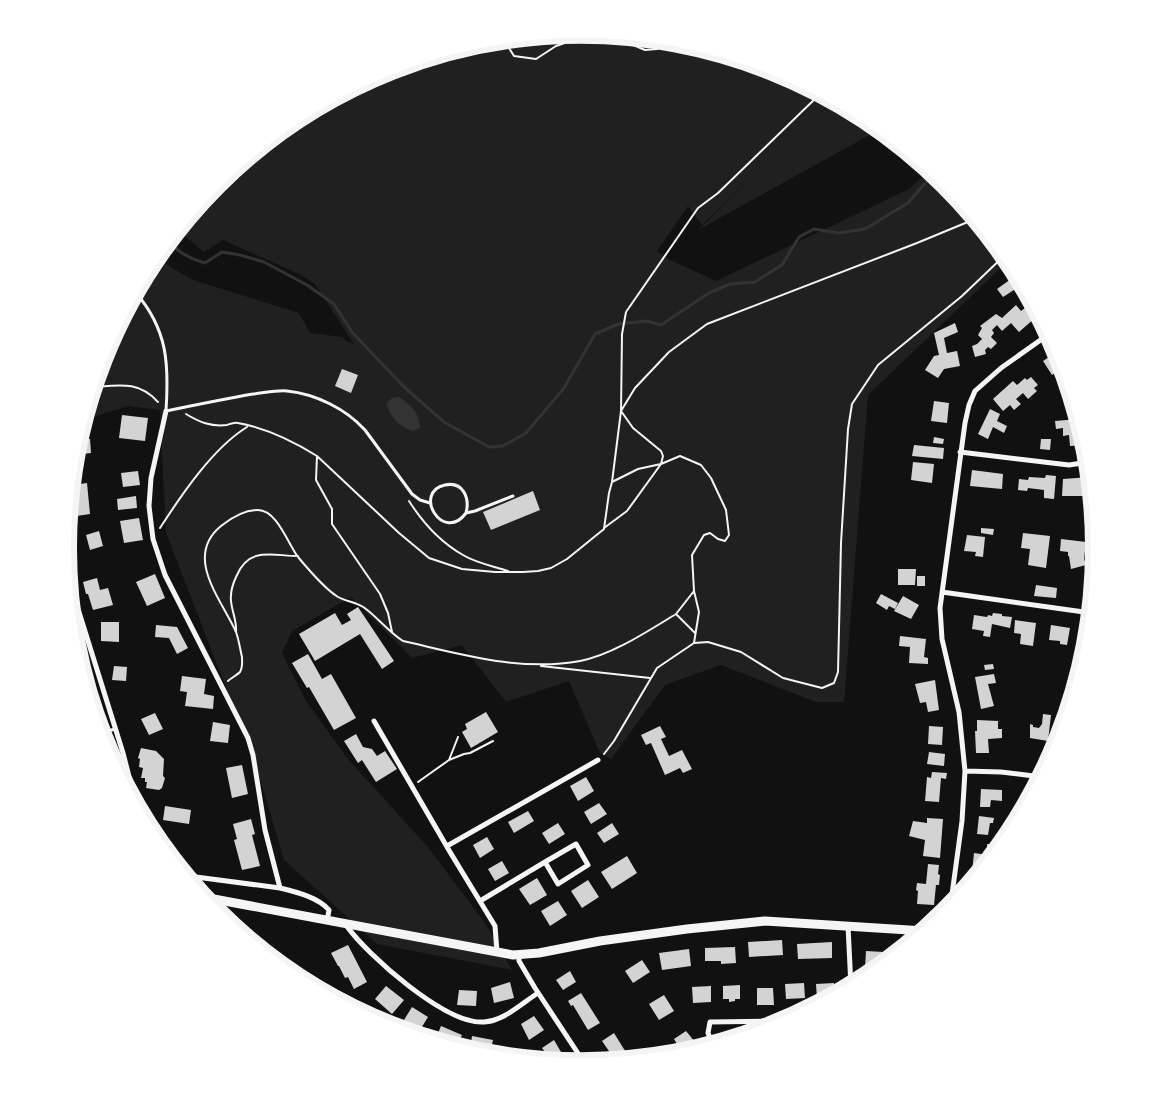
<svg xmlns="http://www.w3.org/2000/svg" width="1163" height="1097" viewBox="0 0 1163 1097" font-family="'Roboto Condensed',sans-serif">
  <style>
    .green { fill: #202020 }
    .water { fill: #333 }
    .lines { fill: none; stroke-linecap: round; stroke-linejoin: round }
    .stream { stroke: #333; stroke-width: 3 }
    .building { fill: #d3d3d3 }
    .path { stroke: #f5f5f5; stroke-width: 2 }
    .service { stroke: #f5f5f5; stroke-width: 3 }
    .minor { stroke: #f5f5f5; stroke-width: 5 }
    .tertiary { stroke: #f5f5f5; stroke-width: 9 }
    .rim { fill: none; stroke: #f5f5f5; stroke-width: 6 }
  </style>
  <rect width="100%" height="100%" fill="#111"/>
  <!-- green -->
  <path class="green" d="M582,33L682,42L779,72L833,100L820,113L834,101C848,109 870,116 877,131L698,230L774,157L702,225L688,206L657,251L668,259L716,281L909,189L930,170L947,184L1009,260L868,395L844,702H816L721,665L665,685L611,759L600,753L569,681L506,702L462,645L412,658L351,597L292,631L282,653L306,701L348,759L427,846L485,923L512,970L377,944L284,860L255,762L166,533L160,410L128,406L84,420L105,351L156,258L193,280L299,313L310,333L342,337L346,341L354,344L315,284L299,274L223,240L204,252L178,230L217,183L295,119L384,72L481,42Z"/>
  <!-- water -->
  <path class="water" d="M399,397C413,407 418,411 420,428L413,431C397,425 393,420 386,404L392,398Z"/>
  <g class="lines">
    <!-- stream -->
    <path class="stream" d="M169,241C178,253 191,259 205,263L222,252L240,255L264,262L307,285L334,304L352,332L403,386L444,422L489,447L503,446L526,433L564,388L595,334L618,324L647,321L661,325L709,293L730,284L755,282L782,265L799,237L814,229L839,233L865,229L908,203L927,181L936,175"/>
  </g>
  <!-- building -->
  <path class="building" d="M1011,279L1017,288L1003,297L997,289Z
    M1016,305L1021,311L1025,308L1035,318L1019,332L1011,323L1002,331L997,325L992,330L994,333L991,337L997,343L991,349L988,347L985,350L986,354L975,357L972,346L977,344L982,339L978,335L982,328L980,326L996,314L1002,318Z
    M955,323L958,332L944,338L947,353L957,351L960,366L944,369L938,378L925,370L934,356L939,355L934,333Z
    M1058,351L1063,368L1052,375L1043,361Z
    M342,369L358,375L351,393L335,386Z
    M1031,377L1038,385L1034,388L1037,391L1028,399L1023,393L1016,399L1021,404L1014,410L1010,405L1003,411L993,399L1013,381L1017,385L1025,378L1027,380Z
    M934,401L949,403L947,423L931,421Z
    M990,409L1000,414L997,421L1007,426L1004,433L993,427L988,439L978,434Z
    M122,415L148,418L145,441L119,438Z
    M1079,419L1081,432H1083L1084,437V445L1070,446L1069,435L1063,436V428L1056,429L1055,421Z
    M934,437L944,439L943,444L933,443Z
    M90,439L91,453L75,455L78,440Z
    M1041,439H1051L1050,450L1040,449Z
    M914,445L944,448L943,459L912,456Z
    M913,462L934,464L932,483L911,480Z
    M972,470L1003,474L1002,489L970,486Z
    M138,471L140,485L123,487L121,473Z
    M1046,475L1056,476L1054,499L1044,498V490L1028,488L1027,491L1018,490L1019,479L1028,480L1029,477L1045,478Z
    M1090,477L1093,499H1088L1087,496H1062L1063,479Z
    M87,483L90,514L70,517L72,485Z
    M533,491L540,510L491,530L483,512Z
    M136,496L137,508L118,510L117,499Z
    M139,518L143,540L124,543L120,521Z
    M981,528L994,529L993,535L981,533Z
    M99,531L103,546L90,550L86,535Z
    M1023,533L1050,536L1046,568L1028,565L1030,549L1021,548Z
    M967,535L985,537L983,557L975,556L976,552L964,551Z
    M1061,539L1086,542L1084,559L1086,565L1071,569L1069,556H1068V552L1060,551Z
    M898,569H916L915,585H898Z
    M155,574L165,598L147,606L136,582Z
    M917,576H925V586H917Z
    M97,578L100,590L108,588L113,605L93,610L88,594H86L83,582Z
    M1036,585L1057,588L1056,598L1034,596Z
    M881,594L898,603L895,609L889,606L887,610L876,603Z
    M903,596L919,605L911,619L894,611Z
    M358,607L394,661L382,669L360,634L315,661L299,634L335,613L342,625L351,620L347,614Z
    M993,613L1002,614V616L1012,617L1010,628L992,624L990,637L983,636L984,631L972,629L974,615L987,617L988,615L992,616Z
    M1015,620L1036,623L1033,646L1020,644L1021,634L1014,633Z
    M101,622H119V642L101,641Z
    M156,625L177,627L188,648L177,654L169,638L155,637Z
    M1051,625L1070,628L1067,645L1060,644V641L1049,640Z
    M1083,630H1089L1088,641L1082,640Z
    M900,636L926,639L924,657L928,658V664L909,663L910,647L899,646Z
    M308,654L322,679L331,674L356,718L334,730L309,687L307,688L292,663Z
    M993,664L994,669L985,670L984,665Z
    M114,666L127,667L126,681L112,680Z
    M994,674L996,683L988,684L994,706L981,709L975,677Z
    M182,676L206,679L204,694L214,696L213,709L185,706L187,692L180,691Z
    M935,680L939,710L928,712L926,702L920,703L915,684Z
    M1066,702H1071L1067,718H1064Z
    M486,712L498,732L471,748L462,732L467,729L465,724Z
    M155,713L163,729L149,735L141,719Z
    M1043,714L1051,715L1048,741L1030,738V724L1033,725V727L1039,728L1042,724Z
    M977,720L998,721V729H1002V738L988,739L989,753H976L975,731H977Z
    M213,722L230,725L228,743L210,741Z
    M660,726L666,737L661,739L669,756L682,750L692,769L683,773L680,768L665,775L651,743L646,745L641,735Z
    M929,726L943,727L942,745L928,744Z
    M356,734L363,747L372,749L377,756L385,751L397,769L376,782L362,760L358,763L344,741Z
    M141,748L156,751L164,759L163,776L165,778L162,788L159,790L146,788L147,782H145V778H141L143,768L139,767L140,759L138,758Z
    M929,752L945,754L944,766L927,764Z
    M1046,752L1054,753L1049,763H1045Z
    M242,765L248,794L232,798L226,768Z
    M932,772L947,773L946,779L941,778L939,802L925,801L927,777L931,778Z
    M586,777L594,791L578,801L570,786Z
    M981,789L1002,790V801L991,800L990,807H980Z
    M599,803L607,814L591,824L584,812Z
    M165,806L191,810L189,824L163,820Z
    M528,811L534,821L514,833L508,822Z
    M979,816L994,818L993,823H990L988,835L977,834Z
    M927,818L943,819L940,858L923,856L925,840L909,836L913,821L927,823Z
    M251,819L255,834L252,835L260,866L242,870L234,840L237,839L233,824Z
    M558,823L565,834L549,844L542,833Z
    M612,823L619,834L604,843L597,833Z
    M487,837L494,849L480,858L473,845Z
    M987,844L999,845V849L997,851L987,850Z
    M974,853L988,855L987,863L979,873L972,872Z
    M627,856L637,873L612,889L601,872Z
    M502,861L509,873L495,881L488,869Z
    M928,864L939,865L938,874L940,875L939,885H936L934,905L917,904L918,891L916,890L917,883L926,884Z
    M537,878L547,895L530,905L519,889Z
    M588,880L599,897L582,908L571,891Z
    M558,901L567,915L550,926L541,911Z
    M782,940L783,955L749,957L748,942Z
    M832,942V958L798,959L797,944Z
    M348,945L367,982L354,989L348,977L345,978L339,966H338L331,953Z
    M735,947L736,963L721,964V961H705V948Z
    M689,949L691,966L662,970L659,953Z
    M866,951L884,952L882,966L878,969L865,968Z
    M642,960L650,972L633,983L625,971Z
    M570,971L576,982L563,990L556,980Z
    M510,982L514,998L494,1003L491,988Z
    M804,983L805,998L786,999L785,984Z
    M834,983V996L829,999H817L816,984Z
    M740,985V999H735V1001L729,1002V999H723V986Z
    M386,986L404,1000L392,1014L375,999Z
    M711,986V1002L693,1003L692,987Z
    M757,988H773L774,1005H757Z
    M459,990L477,991L476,1006L457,1005Z
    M581,993L600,1023L588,1030L573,1005L571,1006L568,1001Z
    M664,995L674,1011L659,1020L649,1004Z
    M412,1007L428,1017L420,1030L404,1020Z
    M534,1016L544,1030L529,1040L521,1024Z
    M441,1026L462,1035L456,1047L435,1041Z
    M686,1031L695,1042L694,1043L696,1045L683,1054L674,1039Z
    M614,1033L622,1046L631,1060L615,1061L611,1054L602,1041Z
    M472,1036L493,1040L490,1054L470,1050Z
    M554,1040L561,1052L569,1063L551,1062L550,1059L542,1048Z"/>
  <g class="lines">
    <!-- path -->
    <path class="path" d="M504,40L514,56L536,59L556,46L582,37L602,41L619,39L645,50L657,49L671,42H679
      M94,387C120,385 139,381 158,402
      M621,411L635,388L669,352L707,324L917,243L975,219
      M186,414C199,422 211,427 227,425C230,424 234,422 238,423C266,428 293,441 317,456L399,533L429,558L462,569L495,572H523L538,571L551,568L567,559L604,529L609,493L612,482L621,411L622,334L626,312L698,208L718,193L820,94
      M317,456L316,480L332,509V524L380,594L388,613L392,632
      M612,482L638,469L661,464L680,456L701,465L711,478L726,510L729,535L725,541L718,539L710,533L704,535L692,555L694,591L699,612L694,643
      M409,501C423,523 440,542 463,555C476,563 493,566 508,571
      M160,528C182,494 213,448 247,427
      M604,528L627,511L661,464L663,456L661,451L633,428L621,411
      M676,614L694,591
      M236,632C237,621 232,612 231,601C230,592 233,583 237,575C250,546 273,556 298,556
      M541,666L650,678
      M228,681C231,678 237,675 240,672C243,667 242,662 242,657C240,649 239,640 236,632C222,600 183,557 221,526C231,518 244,510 258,510C277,510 288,544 298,557C308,569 325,589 338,597C347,602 358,602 366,609C379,619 389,632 403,641C461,654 520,672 580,661C612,655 648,631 676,614L695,633
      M604,754L614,741L657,668L694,643L708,642L741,652L783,678L822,688L834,683L838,672L841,543L848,429L852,404L878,365L962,296L1005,255
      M449,760L464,754L470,753L493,741
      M418,782L449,760L458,737"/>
    <!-- service -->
    <path class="service" d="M136,293C168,330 169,365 166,411C195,405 224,399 253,394C264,393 276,390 287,391C316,394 346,409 365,430L412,494L420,500L430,503
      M466,513C443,544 412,492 445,485C463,481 470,498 466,513L475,511L513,496
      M101,733L115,729"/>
    <!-- minor -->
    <path class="minor" d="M166,411L151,478L149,506L153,539L165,575L248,738L253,755L265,830L280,888
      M960,452L1069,465L1089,462
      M69,580L123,753L136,804
      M942,592L1091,613
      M74,638L85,635
      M374,721L450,852L495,926L497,952
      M965,771L1001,772L1042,777
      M447,846L598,760
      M188,878L196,877L280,888C296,892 318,897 329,910L327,921
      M480,901L545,862L558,884L588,865L576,844L545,862
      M950,909L962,821L965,771L959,712L942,639L940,608L965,423L969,405L975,391L1001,368L1049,334
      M346,925C367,955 446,1025 484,1022C504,1021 522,1003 538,993
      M848,926L851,987
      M519,955V961L535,988L585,1064
      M713,1045L708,1033L710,1022L787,1021"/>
    <!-- tertiary -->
    <path class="tertiary" d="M203,897L513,955L539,953L600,941L687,929L765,921L925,931"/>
  </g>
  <!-- crop -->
  <path d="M0 0H1163V1097H0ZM74 548a507 507 0 1 1 1014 0a507 507 0 1 1-1014 0Z" fill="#fff" fill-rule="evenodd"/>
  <path class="rim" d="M74 548a507 507 0 1 1 1014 0a507 507 0 1 1-1014 0Z"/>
</svg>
